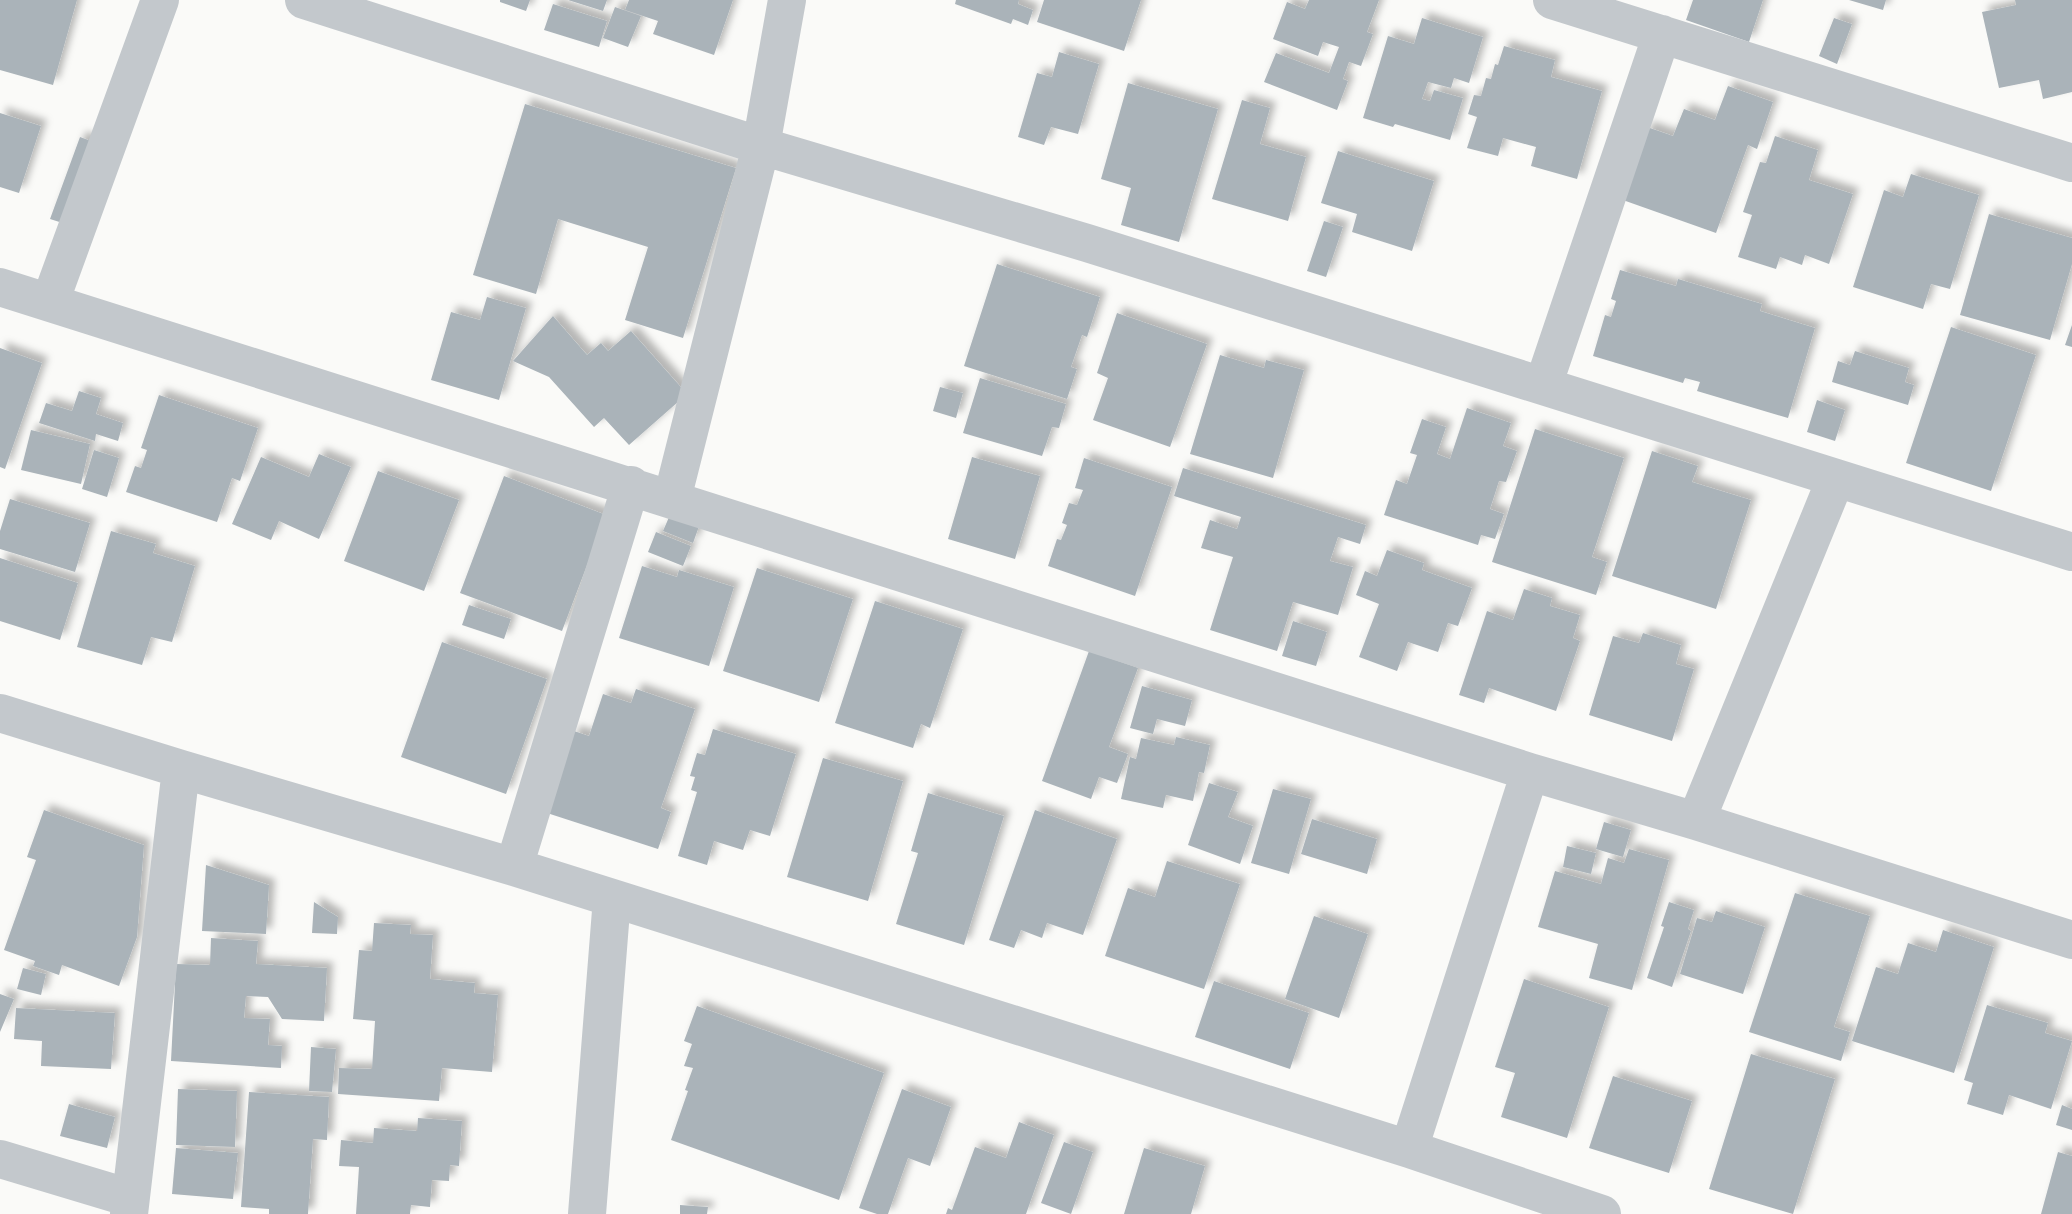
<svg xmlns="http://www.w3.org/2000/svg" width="2072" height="1214" viewBox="0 0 2072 1214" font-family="'Public Sans',sans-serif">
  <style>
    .building { fill: #aab3b9; filter: url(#shadow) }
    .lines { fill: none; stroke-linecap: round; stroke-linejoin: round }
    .minor { stroke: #c3c8cc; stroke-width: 38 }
  </style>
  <defs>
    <filter id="shadow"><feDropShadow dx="6" dy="-6" stdDeviation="3.5" flood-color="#0004"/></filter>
  </defs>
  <rect width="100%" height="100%" fill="#fafaf8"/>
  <!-- building -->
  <path class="building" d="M0,0H77L53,85L0,70Z
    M500,0H530L526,11L500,2Z
    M568,0H607L603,11Z
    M629,0H733L714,55L653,34L658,21L625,10Z
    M956,0H1019L1018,4L1033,10L1028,25L1013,19L1011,24L955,4Z
    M1044,0H1141L1124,51L1037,22Z
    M1309,0H1379L1367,32L1373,34L1361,66L1349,62L1343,79L1348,81L1337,110L1264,82L1276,53L1329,73L1339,47L1323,42L1318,56L1273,39L1287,2L1305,9Z
    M1693,0H1763L1749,42L1686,20Z
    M1849,0H1886L1883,10Z
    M2015,0H2072V92L2043,99L2039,80L1999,88L1982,12L2016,5Z
    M553,4L607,21L599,47L544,30Z
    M615,7L641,16L628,47L603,38Z
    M1422,18L1483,37L1469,83L1454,78L1451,88L1428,82L1422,99L1430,101L1434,90L1463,98L1450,140L1395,124L1393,127L1363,118L1388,36L1414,44Z
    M1834,18L1852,24L1837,64L1819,56Z
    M1504,46L1555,60L1551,77L1602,91L1577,179L1531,166L1536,147L1503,138L1498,156L1467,148L1477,117L1468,114L1474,95L1481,96L1486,78L1491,79L1495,64L1498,65Z
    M1059,52L1099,64L1078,134L1051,127L1044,145L1018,137L1037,73L1052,77Z
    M1128,83L1218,109L1179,242L1121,225L1131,188L1101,179Z
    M1728,86L1773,102L1757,149L1748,145L1716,233L1620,199L1647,127L1673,136L1684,109L1715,120Z
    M1242,100L1270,108L1260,144L1306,157L1288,221L1212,199Z
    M525,104L736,168L683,338L625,320L648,247L558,219L536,294L473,275Z
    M0,113L41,126L19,193L0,187Z
    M1775,136L1818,150L1809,180L1853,194L1829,264L1805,255L1802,265L1780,257L1776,269L1738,257L1752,215L1743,212L1760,162L1766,163Z
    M80,137L99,144L69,225L50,219Z
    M1338,151L1434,181L1412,251L1352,232L1357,214L1321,203Z
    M1911,174L1979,195L1950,289L1931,284L1923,309L1853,287L1884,190L1903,197Z
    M1989,214L2072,238V264L2050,340L1960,315Z
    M1324,221L1343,227L1326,277L1307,271Z
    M997,264L1100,297L1087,337L1082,335L1071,367L1077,369L1067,399L964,366Z
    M1620,270L1676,286L1678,279L1762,304L1760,311L1815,328L1788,418L1697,391L1700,382L1685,378L1683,383L1593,356L1605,315L1611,317L1616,301L1611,299Z
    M487,297L526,308L499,400L431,380L451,312L480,320Z
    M1117,313L1207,344L1170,447L1093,420L1108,378L1097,373Z
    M553,316L587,355L601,343L608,351L631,331L687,394L629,445L604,418L594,427L549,377L513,361Z
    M2072,325V347L2065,345Z
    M1951,327L2036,355L1991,491L1906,463Z
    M0,348L42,363L5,469L0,467Z
    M1855,351L1909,368L1905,382L1914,385L1908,405L1832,382L1838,361L1850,365Z
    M1220,355L1264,368L1266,360L1304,370L1273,478L1190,454Z
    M980,378L1066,404L1059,428L1052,427L1042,456L963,433Z
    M940,387L963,393L956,418L933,411Z
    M79,391L101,398L96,414L123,423L118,441L96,434L95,441L39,423L46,403L72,411Z
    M159,395L258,428L240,481L232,478L217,522L126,492L135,466L141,468L147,450L141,448Z
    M1817,400L1845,410L1835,441L1807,432Z
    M1467,408L1511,423L1503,446L1517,451L1506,482L1499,481L1490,509L1504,514L1495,539L1481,535L1478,545L1384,515L1396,480L1407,484L1417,455L1410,453L1422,419L1446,427L1437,454L1450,459Z
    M1535,429L1624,458L1592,557L1607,562L1596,595L1492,562Z
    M31,430L90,444L81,484L21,470Z
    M94,450L119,458L107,497L82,489Z
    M1652,451L1698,466L1692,482L1751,500L1716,609L1612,576Z
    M319,454L351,467L319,539L279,521L271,540L232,524L261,457L309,477Z
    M972,457L1040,476L1015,559L948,539Z
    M1084,458L1172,487L1135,596L1048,566L1057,539L1061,540L1067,525L1062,523L1069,503L1077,505L1083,490L1075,488Z
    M1183,468L1366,525L1360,544L1338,537L1330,561L1353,567L1338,615L1293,602L1277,651L1210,630L1233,557L1201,548L1210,520L1237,529L1241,517L1174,496Z
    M378,471L459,500L424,591L344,561Z
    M504,476L606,515L562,631L460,593Z
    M10,499L90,523L75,572L0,549V531Z
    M673,508L702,518L693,543L663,531Z
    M111,531L156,544L153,553L195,566L172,642L151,637L142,665L77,647Z
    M656,532L691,546L683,566L648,552Z
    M1387,550L1424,563L1422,570L1472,588L1458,626L1448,623L1438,652L1408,642L1397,671L1359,657L1379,604L1356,595L1365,571L1377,576Z
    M0,558L78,583L60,640L0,621Z
    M642,566L677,577L679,570L734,587L709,666L619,638Z
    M757,568L853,599L819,702L723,671Z
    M1524,589L1552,598L1550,606L1580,615L1573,638L1580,641L1556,711L1489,688L1484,703L1459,695L1487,611L1513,620Z
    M875,601L963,629L930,728L921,724L913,748L835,723Z
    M469,605L511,619L504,639L462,625Z
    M1293,621L1327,632L1316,666L1282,656Z
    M1643,633L1681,645L1676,664L1694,669L1672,741L1589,715L1613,636L1639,643Z
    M442,642L547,679L506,794L401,757Z
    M1089,651L1138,668L1109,747L1128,754L1117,783L1099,777L1091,799L1042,781Z
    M1142,686L1192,700L1185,726L1157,719L1153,734L1130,728Z
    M636,689L695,709L661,808L671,812L658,849L547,813L574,731L589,736L603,694L631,703Z
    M713,729L796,754L770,836L750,830L743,850L714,841L707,865L678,856L697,792L691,790L695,777L690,776L697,753L705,755Z
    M1176,737L1210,745L1204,773L1199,772L1193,801L1166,795L1163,808L1121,799L1130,757L1136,759L1141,738L1174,745Z
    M823,758L903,781L868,901L787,877Z
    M1209,783L1238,792L1228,817L1253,826L1240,864L1188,845Z
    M1273,789L1311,799L1289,874L1251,863Z
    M928,793L1004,816L964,945L896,924L918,853L911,851Z
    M44,810L144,845L137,937L119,986L62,965L59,975L33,966L35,961L4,950L36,860L27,857Z
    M1035,810L1117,839L1083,935L1047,923L1042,938L1021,930L1014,948L989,940Z
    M1312,819L1377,839L1367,874L1301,854Z
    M1604,822L1631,830L1623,857L1596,849Z
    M1567,846L1596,853L1591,874L1563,867Z
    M1629,849L1669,860L1632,990L1589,978L1598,944L1538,927L1555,871L1601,884L1608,858L1624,863Z
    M1167,861L1240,884L1204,989L1105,956L1128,888L1155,897Z
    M206,865L269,885L266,934L202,931Z
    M1795,893L1870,916L1834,1027L1850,1032L1841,1061L1749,1032Z
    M314,902L338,917L337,934L312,933Z
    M1669,902L1694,910L1688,929L1691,931L1672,987L1647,978L1664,927L1661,926Z
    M1716,911L1765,927L1743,994L1680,974L1697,918L1712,922Z
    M1314,916L1368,934L1339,1018L1285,999Z
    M374,923L411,925L410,934L433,935L430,979L475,983L474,993L498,995L492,1072L442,1068L439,1101L338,1094L339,1068L372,1069L375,1021L353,1019L359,950L372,951Z
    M1943,930L1994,947L1954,1073L1852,1041L1876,967L1898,974L1908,943L1936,952Z
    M211,938L258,941L256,964L327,968L324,1021L282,1019L268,997L246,996L244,1018L270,1019L268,1045L282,1046L281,1068L171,1061L176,964L210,965Z
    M23,968L46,974L41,995L17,989Z
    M1524,979L1609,1007L1567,1138L1501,1117L1515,1073L1495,1067Z
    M1214,981L1309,1013L1290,1069L1195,1037Z
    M0,994L14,999L0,1032Z
    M1987,1005L2048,1023L2045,1033L2072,1041L2051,1109L2009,1095L2003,1115L1967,1104L1973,1083L1964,1080Z
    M697,1006L884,1073L839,1200L671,1140L688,1091L685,1090L693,1068L684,1066L692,1044L684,1041Z
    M16,1008L115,1013L111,1069L41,1066L42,1041L14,1039Z
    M311,1047L336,1049L332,1092L309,1091Z
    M1751,1054L1835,1079L1793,1214L1709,1189Z
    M1613,1076L1692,1101L1669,1173L1589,1148Z
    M178,1089L237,1091L235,1147L176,1145Z
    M902,1089L951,1107L930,1166L908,1158L888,1214H877L859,1208Z
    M249,1092L329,1097L327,1140L313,1139L308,1214H269V1209L241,1207Z
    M69,1104L115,1117L107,1148L60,1136Z
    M2062,1105L2072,1109V1130L2056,1125Z
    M418,1118L462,1121L459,1166L450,1165L449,1181L432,1180L430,1207L411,1205L410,1214H356L359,1167L339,1166L341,1140L373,1143L374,1128L417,1131Z
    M1019,1122L1054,1135L1026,1214H946L948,1208L952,1210L975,1147L1006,1158Z
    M1064,1142L1093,1152L1071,1214L1041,1203Z
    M176,1148L238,1153L233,1199L172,1194Z
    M1144,1148L1205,1166L1191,1214H1124Z
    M2058,1152L2072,1156V1214H2041Z
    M680,1205L708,1207L707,1214H680Z"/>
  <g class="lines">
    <!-- minor -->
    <path class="minor" d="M304,0L761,146L1087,243L2072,552
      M1552,0L2072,163
      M0,287L1530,772L1696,821L2072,940
      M50,302L160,0
      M1543,386L1662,34
      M672,499L761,146L787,0
      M0,713L181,769L514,867L1409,1149L1602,1214
      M1696,821L1836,478
      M514,867L631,485
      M1409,1149L1530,772
      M0,1159L130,1198
      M129,1214L181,769
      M587,1214L612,898"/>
  </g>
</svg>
